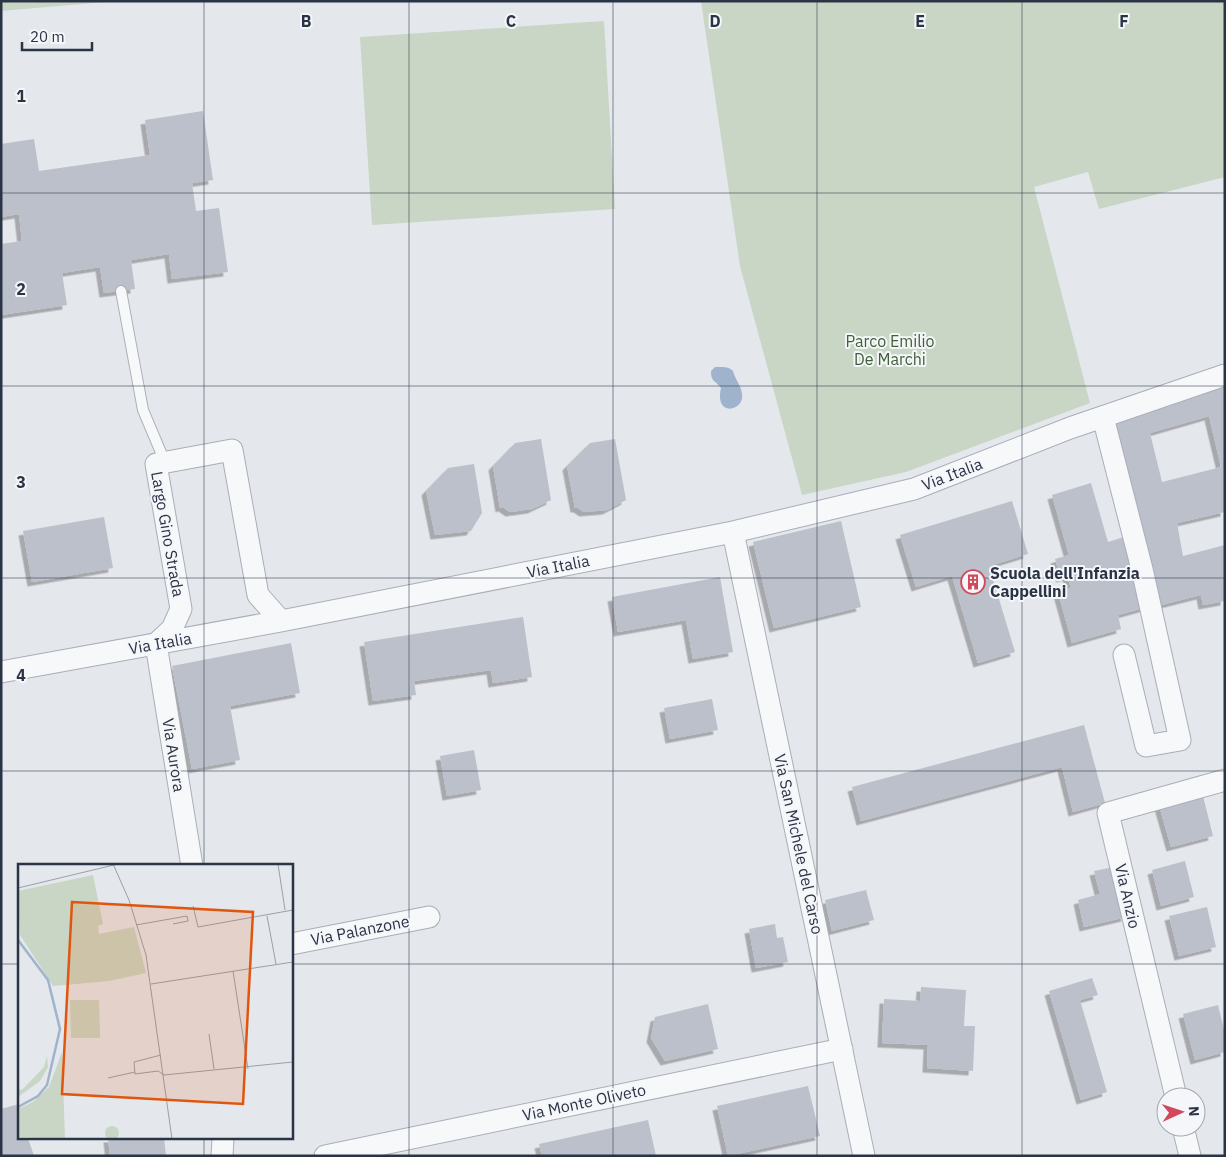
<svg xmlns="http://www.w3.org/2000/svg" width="1226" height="1157" viewBox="0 0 1226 1157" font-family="'IBM Plex Sans',sans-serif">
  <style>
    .green { fill: #c9d6c5 }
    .water { fill: #9fb4cc }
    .building { fill: #bbc0ca; fill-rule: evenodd; filter: url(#shadow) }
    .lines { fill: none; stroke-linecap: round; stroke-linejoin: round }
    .service-casing { stroke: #a9aeb7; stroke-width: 12 }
    .minor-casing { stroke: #a9aeb7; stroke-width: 23 }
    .service { stroke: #f7f8fa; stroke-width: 10 }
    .minor { stroke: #f7f8fa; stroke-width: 21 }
    .grid { fill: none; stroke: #2b3445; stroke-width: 1; stroke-opacity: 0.55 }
    .labels { text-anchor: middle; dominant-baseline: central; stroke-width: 4; stroke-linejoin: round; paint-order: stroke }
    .park-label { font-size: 16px; fill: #3f6138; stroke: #f4f6f9 }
    .street-label { font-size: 16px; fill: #2b3445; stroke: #f4f6f9 }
    .poi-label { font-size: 16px; font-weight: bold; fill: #2b3445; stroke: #f4f6f9; text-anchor: start }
    .inset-river { fill: none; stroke: #9fb4cc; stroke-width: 2.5 }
    .inset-road { fill: none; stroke: #9a9fa9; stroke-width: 1 }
    .view { fill: #df570f; fill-opacity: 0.15; stroke: #df570f; stroke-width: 2.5 }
    .inset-edge { fill: none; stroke: #2b3445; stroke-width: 2.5 }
    .grid-label { font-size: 16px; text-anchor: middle; font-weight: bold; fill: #2b3445; stroke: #f4f6f9; stroke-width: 4; stroke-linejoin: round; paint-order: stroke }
  </style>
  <defs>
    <filter id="shadow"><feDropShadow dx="-4.5" dy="4.5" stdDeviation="0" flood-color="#0004"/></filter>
  </defs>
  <rect width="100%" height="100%" fill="#e4e7ec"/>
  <!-- green -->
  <path class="green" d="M1,1H117L1,11Z
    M701,1H1225V177L1099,209L1088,172L1034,187L1090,403L906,472L802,495L740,266Z
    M604,21L615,209L372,225L360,37Z"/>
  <!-- water -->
  <path class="water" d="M715,367C721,367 729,366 733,371C735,379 741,385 742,394C745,411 714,418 721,388C715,380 711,382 711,371Z"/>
  <!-- building -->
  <path class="building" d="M203,111L213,180L192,183L196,211L219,208L228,272L172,279L169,254L131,260L135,289L104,293L100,267L62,273L67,305L1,315V244L22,241L19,214L1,217V144L34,139L39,171L150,155L145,120Z
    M1225,385V512L1177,523L1183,556L1225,545V601L1203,605L1201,595L1161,605L1111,425ZM1209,416L1221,467L1162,482L1150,433Z
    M541,439L551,500L532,509L510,512L503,507L500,508L493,466L515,443Z
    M615,439L626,500L607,510L584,512L578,508H575L567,466L590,443Z
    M474,464L482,513L471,531L435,535L426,491L448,468Z
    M1091,483L1108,542L1127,536L1136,570L1131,571L1133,581L1140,579L1147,607L1118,615L1121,629L1072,643L1058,592L1071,588L1067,576L1061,578L1055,559L1069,555L1052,495Z
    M1012,501L1028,554L989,566L1015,652L978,663L952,576L916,587L900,535Z
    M104,517L113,568L32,582L23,531Z
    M841,521L861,607L774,628L753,542Z
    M720,577L733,652L693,659L686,620L618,632L612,597Z
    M523,617L532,677L493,683L491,670L414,681L416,695L373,701L364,642Z
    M291,643L300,693L230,706L240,760L192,769L172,666Z
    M712,699L718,730L670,739L664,708Z
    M1084,725L1105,803L1073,812L1062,767L861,821L852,787Z
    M474,750L481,790L447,796L440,756Z
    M1202,792L1213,836L1171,847L1159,805Z
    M1185,861L1194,897L1161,906L1152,870Z
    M1114,867L1126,917L1084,927L1078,900L1100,894L1094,871Z
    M866,890L874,920L832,931L825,900Z
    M1207,907L1216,947L1179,956L1169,916Z
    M775,924L777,938L783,937L788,962L756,968L749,929Z
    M1092,978L1098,995L1080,1000L1107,1092L1081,1100L1049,991Z
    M921,987L966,990L964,1026H975L973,1071L927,1068L928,1045L882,1043L884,999L920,1001Z
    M708,1004L718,1049L665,1061L651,1038L655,1017Z
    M1218,1005L1225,1034V1052L1195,1060L1183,1014Z
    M808,1086L820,1136L728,1156L717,1106Z
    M19,1104V1138H28L34,1156H1V1109Z
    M648,1120L656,1156H542L539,1144Z
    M108,1138H164L166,1156H110Z"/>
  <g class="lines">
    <!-- service casing -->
    <g class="service-casing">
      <path id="service" d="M121,291L143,410L165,462"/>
    </g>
    <!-- minor casing -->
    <g class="minor-casing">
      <path id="minor" d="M1103,417L1142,569L1180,740L1146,746L1124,655
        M733,532L864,1156
        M1,672L281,621L733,532L914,489L1070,428L1225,375
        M192,866L156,644L172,629L181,609L156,464L232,450L258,595L281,621
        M291,944L429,917
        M1176,1097L1108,813L1225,780
        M1183,1127L1190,1156
        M222,1156L223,1138
        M325,1156L842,1049"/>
    </g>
    <!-- service -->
    <use href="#service" class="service"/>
    <!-- minor -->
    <use href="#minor" class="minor"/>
  </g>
  <!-- grid -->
  <path class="grid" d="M204,1V866M409,1V1156M613,1V1156M817,1V1156M1022,1V1156M1,193H1225M1,386H1225M1,578H1225M1,771H1225M1,964H19M291,964H1225M204,1138V1156"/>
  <!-- icons -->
  <defs>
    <g id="building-ring" transform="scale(1.25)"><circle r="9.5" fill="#f4f6f9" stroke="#d1495b" stroke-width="1.5"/><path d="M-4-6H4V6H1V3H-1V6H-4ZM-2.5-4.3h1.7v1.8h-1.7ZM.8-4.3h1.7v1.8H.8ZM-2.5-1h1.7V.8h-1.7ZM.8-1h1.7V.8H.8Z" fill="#d1495b"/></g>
  </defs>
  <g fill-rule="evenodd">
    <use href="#building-ring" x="973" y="582"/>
  </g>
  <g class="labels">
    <!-- park labels -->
    <g class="park-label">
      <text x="890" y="341">Parco Emilio<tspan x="890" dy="18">De Marchi</tspan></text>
    </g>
    <!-- street labels -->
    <g class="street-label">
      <text transform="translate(952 474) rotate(-21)">Via Italia</text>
      <text transform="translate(168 534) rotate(80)">Largo Gino Strada</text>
      <text transform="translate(558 566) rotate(-11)">Via Italia</text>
      <text transform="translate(160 643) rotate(-10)">Via Italia</text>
      <text transform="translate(174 755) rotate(81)">Via Aurora</text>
      <text transform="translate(799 844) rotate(78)">Via San Michele del Carso</text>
      <text transform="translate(1128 896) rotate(77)">Via Anzio</text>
      <text transform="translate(360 930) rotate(-11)">Via Palanzone</text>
      <text transform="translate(584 1102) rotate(-12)">Via Monte Oliveto</text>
    </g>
    <!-- poi labels -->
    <g class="poi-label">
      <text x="990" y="573">Scuola dell'Infanzia<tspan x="990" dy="18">Cappellini</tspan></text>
    </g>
  </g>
  <!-- overview -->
  <g transform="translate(18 864)">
    <rect width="275" height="275" fill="#e4e7ec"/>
    <path d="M75,11L85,60L80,62L81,70L116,63L128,109L91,117L35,122L2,71L0,27ZM52,136H81L82,174H53ZM44,188L47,275L0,273V245L15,238L31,223ZM29,192L30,203L22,217L0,233V226L5,225L26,203ZM87 269a7 7 0 1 1 14 0a7 7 0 1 1-14 0Z" fill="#c9d6c5"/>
    <path class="inset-river" d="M0,76L30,116L42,165L29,221L20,232L0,243"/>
    <path class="inset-road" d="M95,0L111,36L128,91L154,275M260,0L267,46M0,24L100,0M175,42L180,63L275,46M249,52L258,100M118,61L169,52L170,57L155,60M215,107L230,205M133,120L275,98M191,170L196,205M143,191L116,198L117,210L140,207L146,211L275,198M90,214L117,208"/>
    <path class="view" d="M54,38L235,48L225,240L44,230Z"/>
    <rect width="275" height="275" class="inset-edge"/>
  </g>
  <g class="grid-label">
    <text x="306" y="27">B</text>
    <text x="511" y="27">C</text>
    <text x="715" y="27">D</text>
    <text x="920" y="27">E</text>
    <text x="1124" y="27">F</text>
    <text x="21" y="102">1</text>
    <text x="21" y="295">2</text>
    <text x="21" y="488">3</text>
    <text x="21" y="681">4</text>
  </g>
  <!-- border -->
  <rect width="1226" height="1157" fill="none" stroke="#2b3445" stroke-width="5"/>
  <!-- north arrow -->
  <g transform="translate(1181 1112) rotate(87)"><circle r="24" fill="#f4f6f9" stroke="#a4a8b1"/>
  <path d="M0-4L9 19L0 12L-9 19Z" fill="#d1495b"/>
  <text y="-8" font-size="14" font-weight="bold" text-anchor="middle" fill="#2b3445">N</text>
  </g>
  <!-- scale -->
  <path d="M22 42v8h70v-8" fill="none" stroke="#2b3445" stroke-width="2.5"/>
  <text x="30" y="42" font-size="15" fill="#2b3445" stroke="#f4f6f9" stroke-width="4" paint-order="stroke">20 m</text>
</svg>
